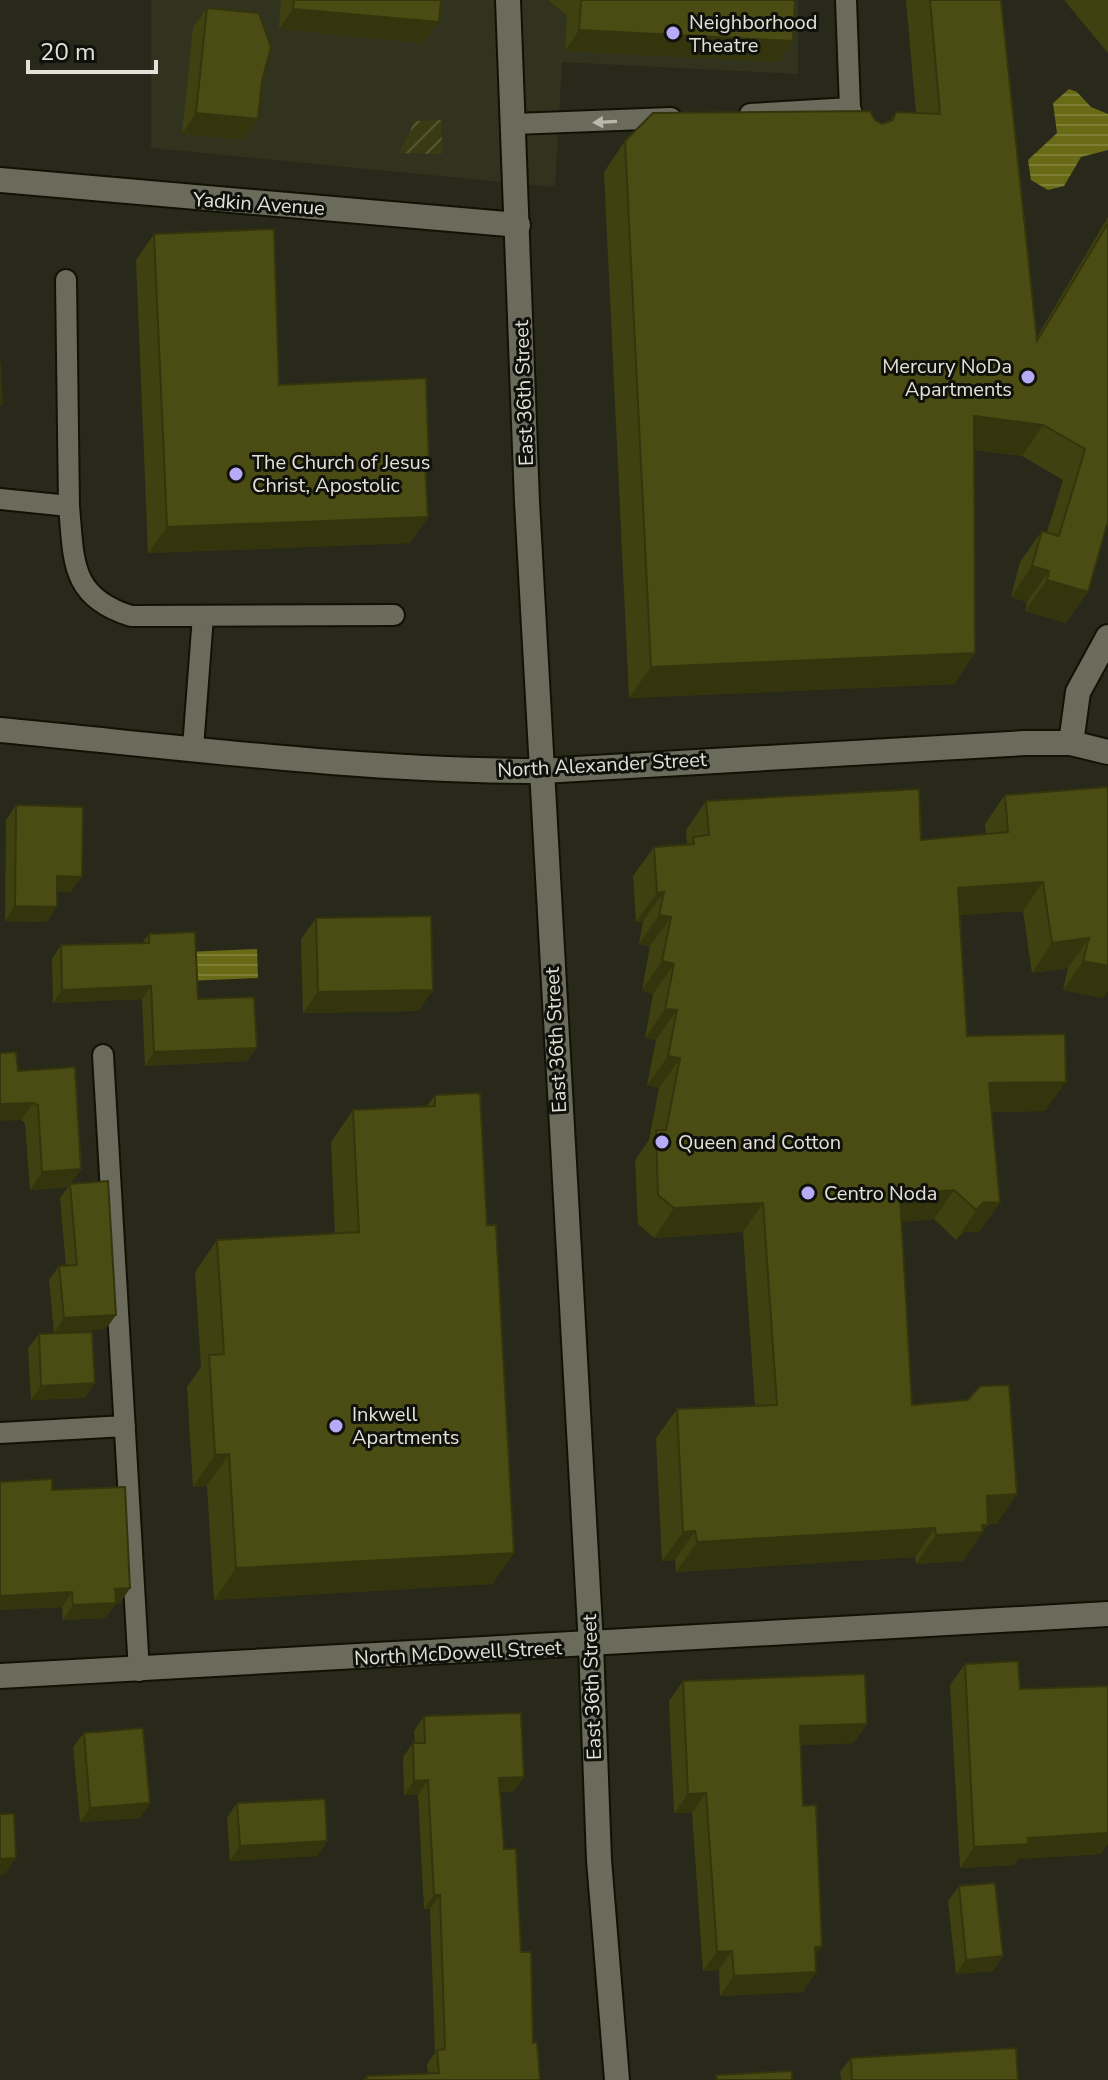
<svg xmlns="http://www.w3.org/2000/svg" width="1108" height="2080" viewBox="0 0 1108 2080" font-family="'Nunito Sans',sans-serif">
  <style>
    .built { fill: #32331e }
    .garden { fill: url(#garden-furrows) }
    .water { fill: url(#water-rules) }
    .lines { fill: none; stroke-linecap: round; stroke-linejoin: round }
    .service-casing { stroke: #111105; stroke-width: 24 }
    .minor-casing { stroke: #111105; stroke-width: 28 }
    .tertiary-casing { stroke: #111105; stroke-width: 28 }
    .service { stroke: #6a6b5b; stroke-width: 20 }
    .minor { stroke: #6a6b5b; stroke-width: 24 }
    .tertiary { stroke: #6a6b5b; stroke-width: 24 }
    .wall { fill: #404110 }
    .shaded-wall { fill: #34350d }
    .building { fill: #4a4c13; stroke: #34350d; stroke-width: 2 }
    .oneway { fill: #b8b8ad }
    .poi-dot { fill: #b7abf8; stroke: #10110b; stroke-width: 3 }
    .labels { text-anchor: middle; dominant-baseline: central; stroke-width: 6; stroke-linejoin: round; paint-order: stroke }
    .poi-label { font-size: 20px; fill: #e2e2d9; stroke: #10110b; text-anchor: start }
    .street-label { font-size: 20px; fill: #e2e2d9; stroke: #10110b }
  </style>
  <defs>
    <pattern id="garden-furrows" width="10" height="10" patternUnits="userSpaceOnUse" patternTransform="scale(2)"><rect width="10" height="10" fill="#3a3b12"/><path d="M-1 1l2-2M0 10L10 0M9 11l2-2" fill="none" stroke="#565734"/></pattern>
    <pattern id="water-rules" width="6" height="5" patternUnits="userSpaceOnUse" patternTransform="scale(2)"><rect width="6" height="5" fill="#686a16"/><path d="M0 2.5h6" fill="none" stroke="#7d7f37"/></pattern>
  </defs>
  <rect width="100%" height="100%" fill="#28291a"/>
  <!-- built -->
  <path class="built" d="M151,0H798V74L562,62L555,187L151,148Z"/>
  <!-- garden -->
  <path class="garden" d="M441,120L442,154L399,153L415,121Z"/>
  <!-- water -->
  <path class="water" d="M1069,89L1077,92L1091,107L1108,114V150L1081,157L1064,186L1048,190L1031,180L1028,160L1057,133L1053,103Z
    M257,949L258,978L187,981L186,952Z"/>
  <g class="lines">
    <!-- service casing -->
    <g class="service-casing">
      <path id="service" d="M846,0L850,108L854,119
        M750,114L850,108
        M514,124L671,118
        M0,499L69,506L66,280
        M69,506C74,561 70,597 131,616L394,615
        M193,748L203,616
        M103,1055L139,1671
        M0,1433L125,1426"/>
    </g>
    <!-- minor casing -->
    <g class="minor-casing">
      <path id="minor" d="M0,180L518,225
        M0,730C180,747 361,771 542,771L1025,743H1071L1108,752
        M1071,743L1078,692L1108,637
        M0,1676L1108,1614"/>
    </g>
    <!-- tertiary casing -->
    <g class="tertiary-casing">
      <path id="tertiary" d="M508,0L527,502L591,1645L599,1860L617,2080"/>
    </g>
    <!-- service -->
    <use href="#service" class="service"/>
    <!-- minor -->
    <use href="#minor" class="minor"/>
    <!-- tertiary -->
    <use href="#tertiary" class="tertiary"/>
  </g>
  <!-- wall -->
  <path class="wall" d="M281,0H441L424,43L279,29Z
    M548,0H795L793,41L779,62L565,51L567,15Z
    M906,0H1001L1037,337L1108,217V521L1066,623L1025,611L1027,602L1011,597L1020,562L1042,531L1047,532L1063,480L1022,456L974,450L975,653L954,684L629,698L604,172L625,141L875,120L882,124L890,121L896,112L916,113Z
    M1064,0H1108V53Z
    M207,8L243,140L182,134L193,28Z
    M154,234L279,385L429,461L426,465L428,517L410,543L148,553L136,260Z
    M1108,787V991L1103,998L1063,990L1068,968L1032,973L1023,911L959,915L967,1036L1045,1111L991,1112L979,1232H964L956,1240L934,1219L901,1222L912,1405L997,1524H988L963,1561L916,1564L915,1557L676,1572L675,1560L662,1561L656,1438L677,1409L755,1406L743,1232L654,1238L638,1224L635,1160L649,1140L659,1088L647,1085L656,1040L645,1038L653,994L642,990L650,946L639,944L643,921L636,922L633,876L654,847L687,845L686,830L706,801L921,840L986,834L985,824L1005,795Z
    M16,805L71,892L57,891L47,922L5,921L6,820Z
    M316,918L433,990L418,1011L303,1013L301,939Z
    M149,934L198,999L247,1061L145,1066L142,999L53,1003L52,959L61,945L142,943Z
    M18,1071L81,1169L70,1184L106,1329L54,1333L49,1280L59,1266H66L60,1198L68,1187L30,1190L25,1123L21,1120Z
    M435,1095L487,1225L514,1553L492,1584L214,1600L207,1486L193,1487L187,1387L201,1367L195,1272L217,1240L335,1234L331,1142L353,1110L427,1106Z
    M39,1334L85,1398L31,1400L28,1348Z
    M0,1482L130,1588L120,1603H116L105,1618L63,1620L62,1607L0,1610Z
    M965,1664L1020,1689L1101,1854L1018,1859L1014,1865L960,1868L950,1685Z
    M683,1681L867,1724L853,1743L800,1745L803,1806L822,1946L815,1956L803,1992L720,1996L719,1970L703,1971L692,1813H674L669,1701Z
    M424,1716L524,1777L514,1791L500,1792L504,1849L521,1952L533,2043L540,2080H364L367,2076L428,2074L427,2064L435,2053L430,1909H424L418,1795H404L403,1757L413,1743H415L414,1731Z
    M84,1733L150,1803L140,1818L80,1822L73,1747Z
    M237,1803L327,1841L317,1856L230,1861L227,1818Z
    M959,1886L1003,1956L993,1971L956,1974L948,1901Z
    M851,2058L1018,2080H841L840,2072Z"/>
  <!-- shaded-wall -->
  <path class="shaded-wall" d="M293,9L439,22L424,43L279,29Z
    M579,30L793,41L779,62L565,51Z
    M196,113L258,119L243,140L182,134Z
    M974,416L1043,425L1022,456L952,447Z
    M428,517L410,543L148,553L167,527Z
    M1032,566L1049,571L1027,602L1011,597Z
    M1047,580L1088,592L1066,623L1025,611Z
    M975,653L954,684L629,698L651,667Z
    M57,876L82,877L71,892L47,891Z
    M1043,882L1023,911L937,917L958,888Z
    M664,892L643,921L636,922L657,893Z
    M15,906L57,907L47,922L5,921Z
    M659,915L671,917L650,946L639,944Z
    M1089,938L1068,968L1032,973L1052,943Z
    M662,961L674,964L653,994L642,990Z
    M1083,961L1108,966V991L1103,998L1063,990Z
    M151,986L142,999L53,1003L62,990Z
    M433,990L418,1011L303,1013L318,992Z
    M665,1009L677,1010L656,1040L645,1038Z
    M257,1048L247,1061L145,1066L154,1052Z
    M668,1056L680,1058L659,1088L647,1085Z
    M1066,1082L1045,1111L968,1112L989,1083Z
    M33,1103L21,1120L0,1121V1104Z
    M81,1169L68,1187L30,1190L42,1172Z
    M954,1190L934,1219L879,1224L900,1195Z
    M984,1202L1000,1203L979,1232H964L956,1240L976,1210Z
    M763,1203L743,1232L654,1238L674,1208Z
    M116,1315L106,1329L54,1333L64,1318Z
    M95,1383L85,1398L31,1400L41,1386Z
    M229,1454L207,1486L193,1487L215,1455Z
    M1017,1494L997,1524L966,1525L987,1496Z
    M982,1525H988L963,1561L916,1564L936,1535Z
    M935,1528L915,1557L676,1572L697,1542Z
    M695,1531L675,1560L662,1561L683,1532Z
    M514,1553L492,1584L214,1600L236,1568Z
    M130,1588L120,1603H105L115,1589Z
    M72,1592L62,1607L0,1610V1596Z
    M116,1603L105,1618L63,1620L73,1605Z
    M867,1724L853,1743L786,1746L800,1726Z
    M524,1777L514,1791L489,1792L499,1778Z
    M428,1780L418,1795H404L414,1781Z
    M706,1793L692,1813H674L688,1794Z
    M150,1803L140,1818L80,1822L90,1808Z
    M1108,1833V1844L1101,1854L1018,1859L1014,1865L960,1868L974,1847L1028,1838Z
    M327,1841L317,1856L230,1861L240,1846Z
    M16,1858L4,1875L0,1876V1859Z
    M434,1895H440L430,1909H424Z
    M822,1946L809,1966L815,1947Z
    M732,1951L719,1970L703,1971L717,1952Z
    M1003,1956L993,1971L956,1974L966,1960Z
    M816,1972L803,1992L720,1996L734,1976Z"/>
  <!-- building -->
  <path class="building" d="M294,0H441L439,22L293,9Z
    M581,0H795L793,41L579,30Z
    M930,0H1001L1037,341L1108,223V521L1088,592L1047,580L1049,571L1032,566L1042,531L1059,536L1085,449L1043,425L974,416L975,653L651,667L625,141L653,113L870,111L875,120L882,124L893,120L896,112L940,114Z
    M207,8L259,13L271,47L262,81L258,119L196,113Z
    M274,229L279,385L426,378L429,461H425L428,517L167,527L154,234Z
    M0,363L2,404H0Z
    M1108,787V966L1083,961L1089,938L1052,943L1043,882L958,888L967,1036L1065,1034L1066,1082L989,1083L1000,1203L984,1202L976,1210L954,1190L900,1195L912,1405L968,1400L980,1386L1009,1385L1017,1494L987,1496L988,1525H982L983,1532L936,1535L935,1528L697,1542L695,1531L683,1532L677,1409L777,1405L763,1203L674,1208L658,1195L656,1130H666L680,1058L668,1056L677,1010L665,1009L674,964L662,961L671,917L659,915L664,892L657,893L654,847L694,844L693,837L709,835L706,801L919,789L921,840L1008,832L1005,795Z
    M16,805L83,807L82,877L57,876V907L15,906Z
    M431,916L433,990L318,992L316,918Z
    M195,932L198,999L254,997L257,1048L154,1052L151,986L62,990L61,945L149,943V934Z
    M16,1052L18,1071L75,1067L81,1169L42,1172L38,1105L33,1103L0,1104V1053Z
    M480,1093L487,1225H496L514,1553L236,1568L229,1454L215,1455L209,1355L224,1354L217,1240L359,1232L353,1110L435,1106V1095Z
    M108,1181L116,1315L64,1318L59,1266L77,1265L70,1184Z
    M92,1332L95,1383L41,1386L39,1334Z
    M52,1479V1490L125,1487L130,1588L115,1589L116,1603L73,1605L72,1592L0,1596V1482Z
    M1018,1661L1020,1689L1108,1686V1833L1028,1838V1844L974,1847L965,1664Z
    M865,1674L867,1724L800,1726L803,1806L816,1805L822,1946L815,1947L816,1972L734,1976L732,1951L717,1952L706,1793L688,1794L683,1681Z
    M521,1713L524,1777L499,1778L504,1849H516L521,1952H531L533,2043L537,2042L540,2080H367V2076L439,2073L437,2050L445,2049L440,1895H434L428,1780L414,1781L413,1743H425L424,1716Z
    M143,1728L150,1803L90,1808L84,1733Z
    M325,1799L327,1841L240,1846L237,1803Z
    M0,1814H14L16,1858L0,1859Z
    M995,1883L1003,1956L966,1960L959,1886Z
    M1016,2048L1018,2080H852L851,2058Z
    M792,2071V2080H717L716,2075Z"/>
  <!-- one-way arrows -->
  <defs><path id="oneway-solid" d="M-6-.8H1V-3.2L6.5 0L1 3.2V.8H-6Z" transform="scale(2)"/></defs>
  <use class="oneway" href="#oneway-solid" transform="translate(605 122) rotate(177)"/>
  <!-- markers -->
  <g class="poi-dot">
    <circle cx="673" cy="33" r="8"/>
    <circle cx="1028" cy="377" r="8"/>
    <circle cx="236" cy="474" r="8"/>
    <circle cx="662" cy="1142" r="8"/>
    <circle cx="808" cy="1193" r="8"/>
    <circle cx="336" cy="1426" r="8"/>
  </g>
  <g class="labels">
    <!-- poi labels -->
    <g class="poi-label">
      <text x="689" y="22">Neighborhood<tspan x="689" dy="23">Theatre</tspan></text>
      <text x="1012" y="366" text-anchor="end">Mercury NoDa<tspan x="1012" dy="23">Apartments</tspan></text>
      <text x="252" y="462">The Church of Jesus<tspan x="252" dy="23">Christ, Apostolic</tspan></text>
      <text x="678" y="1142">Queen and Cotton</text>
      <text x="824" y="1193">Centro Noda</text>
      <text x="352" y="1414">Inkwell<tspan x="352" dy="23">Apartments</tspan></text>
    </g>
    <!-- street labels -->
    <g class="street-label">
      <text transform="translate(259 204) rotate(4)">Yadkin Avenue</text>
      <text transform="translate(524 393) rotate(-92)">East 36th Street</text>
      <text transform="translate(602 765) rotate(-3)">North Alexander Street</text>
      <text transform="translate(556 1040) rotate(-93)">East 36th Street</text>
      <text transform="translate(458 1653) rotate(-3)">North McDowell Street</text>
      <text transform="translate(592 1687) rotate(-92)">East 36th Street</text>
    </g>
  </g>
  <!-- scale -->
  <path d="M28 60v12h128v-12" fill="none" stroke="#e2e2d9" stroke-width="4"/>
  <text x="40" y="60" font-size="24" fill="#e2e2d9" stroke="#10110b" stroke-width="6" paint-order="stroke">20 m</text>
</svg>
